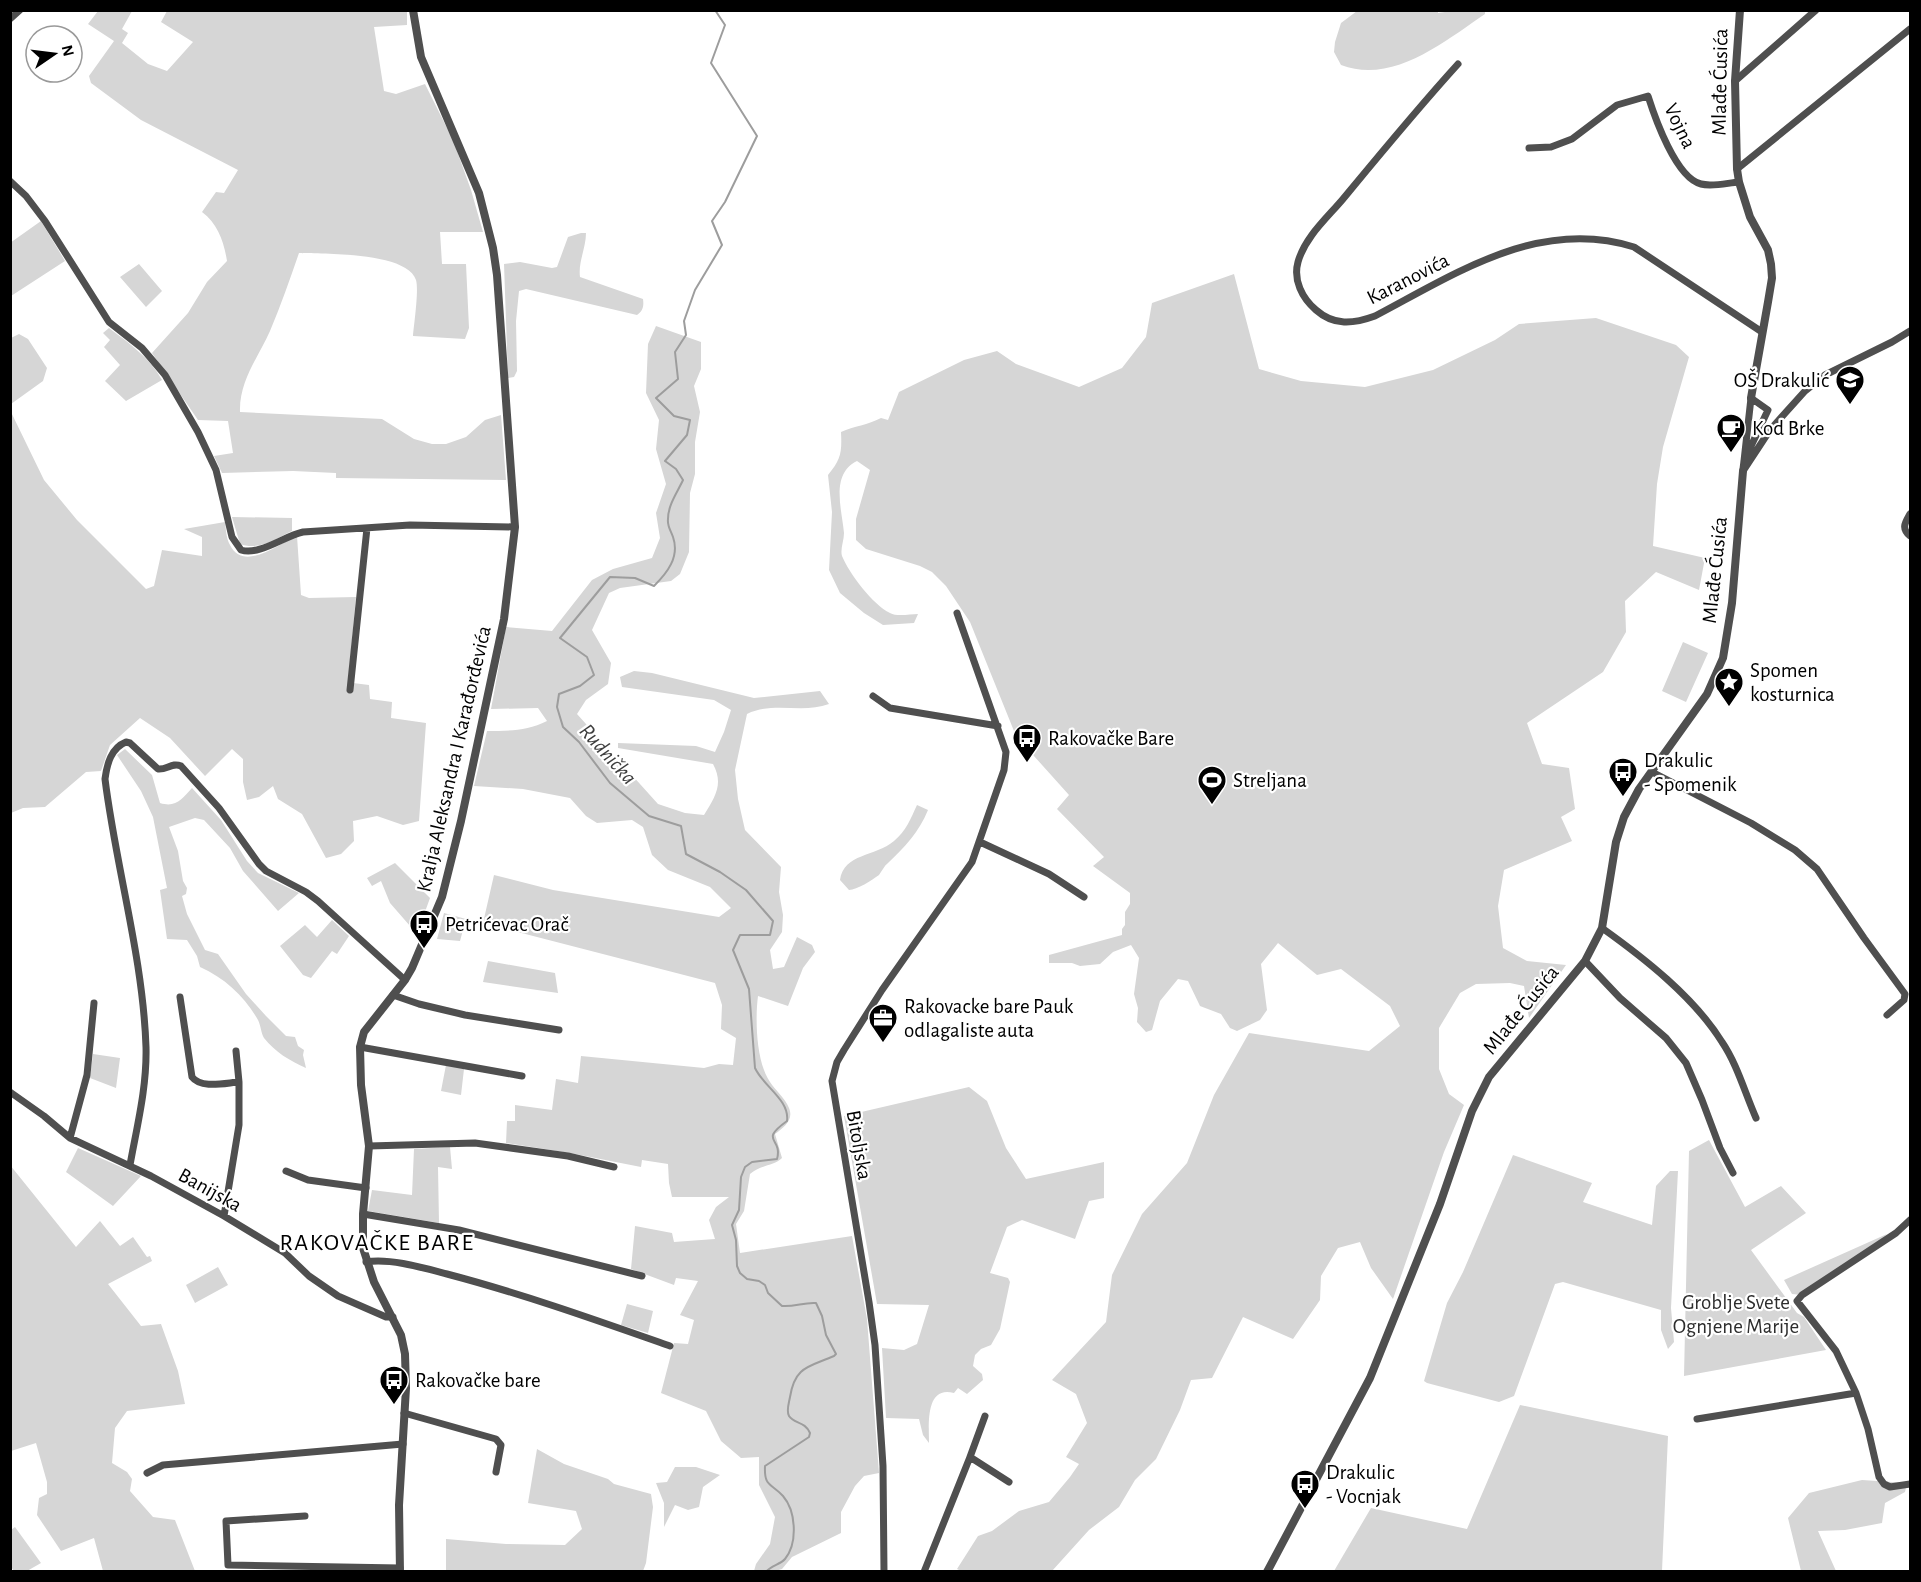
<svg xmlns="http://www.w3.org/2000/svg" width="1921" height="1582" viewBox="0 0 1921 1582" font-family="'Alegreya Sans',sans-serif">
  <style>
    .green { fill: #d6d6d6 }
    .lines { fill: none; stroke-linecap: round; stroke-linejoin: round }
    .stream { stroke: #9d9d9d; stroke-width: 2 }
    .minor { stroke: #4f4f4f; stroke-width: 7 }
    .tertiary { stroke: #4f4f4f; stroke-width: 8 }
    .labels { text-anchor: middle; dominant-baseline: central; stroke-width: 4.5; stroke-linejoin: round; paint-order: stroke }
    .street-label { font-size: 21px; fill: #000; stroke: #fff }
    .poi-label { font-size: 21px; fill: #000; stroke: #fff; text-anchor: start }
    .park-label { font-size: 21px; fill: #2d2d2d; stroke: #fff }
    .water-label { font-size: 22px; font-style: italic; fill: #3e3e3e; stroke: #fff }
    .quarter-label { font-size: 24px; letter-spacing: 1.5px; fill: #000; stroke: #fff }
  </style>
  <rect width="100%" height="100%" fill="#fff"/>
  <!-- green -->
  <path class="green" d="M98,11H132L122,29L128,33L122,43L148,64L167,71L193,42L161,22L167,11H407V25L374,27L384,91L396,94L425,84L453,140L471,190L483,232H440L442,264H466L469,328L465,339L413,336C414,324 419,290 416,280C407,252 325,254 299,253C290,279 281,305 270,331C258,358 239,381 240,412L382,419L414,439L432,444H446L466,437L485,420L501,415L506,480L336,478V473L293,471L222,473L214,456L233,453L228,421L198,420L152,353L188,313L207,282L227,261C224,242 218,224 202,212L216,192L224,193L238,170L141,120L91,83L89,76L114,41L88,24Z
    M1438,11V13L1452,11H1485V14C1445,41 1393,85 1341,65L1334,52L1335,42L1341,23L1357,11Z
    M41,221L65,261L11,296L10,243Z
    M581,233H586C586,248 578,262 580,277L643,299C644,306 643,311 637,315L526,289L519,291L516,321L517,371L514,377L508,378L504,264L520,262L552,268L557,267L568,237Z
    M139,264L162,291L146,307L120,277Z
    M1234,274L1259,369L1301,381L1365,387L1433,370L1495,340L1519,324L1596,318L1676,345L1689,357L1663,447L1657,484L1653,546L1705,558L1699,590L1656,572L1625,601L1626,632L1603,672L1527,723L1542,764L1569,768L1575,809L1561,817L1572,841L1504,870L1498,906L1503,948L1527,961L1566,965L1529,1018L1524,986L1510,983L1476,984L1460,993L1439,1028V1069L1449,1094L1464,1105L1444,1152L1393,1299L1371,1268L1360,1242L1338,1248L1321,1276L1320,1300L1293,1339L1243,1317L1212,1378L1191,1380L1180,1410L1156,1459L1135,1480L1119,1507L1089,1530L1052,1571H961L957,1569L978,1536L992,1531L1019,1511L1049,1502L1070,1477L1079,1464L1066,1457L1087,1423L1076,1394L1052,1380L1106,1322L1112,1275L1142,1214L1187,1163L1214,1095L1249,1033L1369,1051L1400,1026L1390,1006L1341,969L1317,975L1278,943L1261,964L1267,1010L1260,1020L1237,1031L1230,1028L1221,1014L1200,1006L1188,981L1178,979L1160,1001L1152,1030L1146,1032L1137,1022L1138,1008L1134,994L1139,958L1131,945L1113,952L1100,964L1080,966L1072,963H1049V955L1122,935V929L1125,925V912L1130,904V893L1093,866L1104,857L1057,809L1069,795L1016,736L970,622L946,586L932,572L920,566L866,549L856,540V519L870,470L857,461C830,474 842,510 844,533C844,541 840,549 842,556C849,573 873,605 890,613C897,617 910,614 918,614L914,623L883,625L864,613L840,593L829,570L832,512L828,475C841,459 842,453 841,432C854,426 868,425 881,418L888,420L899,392L964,360L997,351L1016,364L1079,387L1122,368L1146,337L1152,303Z
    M656,326L701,342V369L694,386L700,412L695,442V474L690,493L689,552L680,574L671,581L620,588L609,593L592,630L611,663L608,684L586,700L577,714L658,804L685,813L704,815C715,797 724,784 713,764L618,748V743L696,746L715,752L724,732L731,710L714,700L622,687L620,677L634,671L652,673L754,698L820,691L829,704C803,714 773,701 747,714L735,770L738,799L745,830L781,867L779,892L783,915L782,932L770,950L773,969L784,967L797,937L812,945L815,952L803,968L788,1006L758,996C755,1019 756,1062 770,1082C775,1090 785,1098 789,1108C794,1120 784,1127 775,1134L782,1158C774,1166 760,1165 750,1174L744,1211L736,1224L740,1253L852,1236L867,1319L879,1473L864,1476L855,1486L841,1512V1533L792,1557L782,1569L775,1571H754L756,1564L770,1544L775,1517L759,1485V1457L741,1458L721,1441L706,1411L661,1393L674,1343L688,1344L694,1320L680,1315L698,1281L676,1278L674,1285L631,1269L635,1226L672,1233L674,1242L715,1239L709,1220L716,1207L729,1197H672L669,1183L668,1164L642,1160L641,1167L570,1153L506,1143L507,1121H515V1105L552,1110L556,1079L578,1083L581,1056L704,1068L719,1064L733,1065L736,1038L721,1029L722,1005L715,983L483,923L494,875L553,890L719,917L731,908L710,887L668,870L652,855L643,827L632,820L597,823L586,816L570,798L523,789L474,786L487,731C509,731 527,731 547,721L538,708L491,709L506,627L552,631L592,580L613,569L652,558L660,538L656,513L666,484L656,449L659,420L646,393L648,344Z
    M109,328C129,343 150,358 162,380L126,401L105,381L120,365L104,347L110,340L103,333Z
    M19,334L28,339L47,368L43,381L11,404V338Z
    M10,410L44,480L77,520L146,589L154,586L162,550L202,556V537L184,529L225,522C226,529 226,538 230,545C244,573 279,543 297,536L301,595L309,598L356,597L347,693H352L353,683L369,685L370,699L392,702L391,718L426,723L419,821L403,825L377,816L353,821L354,841L341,854L326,858L302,814L278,799L273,786L259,797L247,800L243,782V759L232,749L205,776L170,738L140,718L110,745L101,771L86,772L45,807L23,808L11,813Z
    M232,517L292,518V531C275,539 259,551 240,544Z
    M1683,642L1708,653L1686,702L1662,691Z
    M125,749L152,775L160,803C176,808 182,799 192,788L221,820L247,861L258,873L299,893L278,911L243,871L230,848L204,820L195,818L169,827L178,851L183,881L187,888L186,894L182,896L187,914L205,950L218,954L246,994L266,1016L286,1036L295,1037L298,1046L304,1050L303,1055L306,1068C290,1061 275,1052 264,1038C261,1033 261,1026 258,1020C245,997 225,978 200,967L197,956L187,940L167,939L160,890L167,888L153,817L141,791L117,755Z
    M917,805L928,810C919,832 905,847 888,863C884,866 882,871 879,875C872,880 857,890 849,890L840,880C844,853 875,857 894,841C906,831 911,818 917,805Z
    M395,863L430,898L417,934L390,903L381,881L372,886L367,878Z
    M444,913L466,919L460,941L437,939Z
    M332,920L349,936L337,954L332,951L311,978L303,975L280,946L305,925L317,937Z
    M488,961L555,973L558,993L483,982Z
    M93,1054L120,1058L116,1088L90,1078Z
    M446,1065L464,1069L461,1095L441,1091Z
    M969,1087L987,1101L1006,1148L1026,1179L1104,1162V1198L1089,1201L1075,1239L1022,1220L1007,1227L990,1273L1008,1278L1010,1282L1000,1329L991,1345L981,1349L975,1355L973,1366L982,1374L983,1380L967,1394L958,1388L954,1393C925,1385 929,1425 929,1443L923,1435L919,1419L886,1418L882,1348L904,1350L917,1344L929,1305L877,1304L844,1116Z
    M1709,1140L1745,1207L1781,1186L1806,1213L1751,1250L1797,1313L1804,1317L1826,1350L1684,1376L1689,1151Z
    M450,1147L452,1169L438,1167L439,1223L368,1211L372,1190L412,1195L414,1149Z
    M78,1148L141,1176L113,1206L66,1172Z
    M1513,1155L1592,1183L1583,1202L1652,1225L1656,1186L1670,1171H1678L1671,1308L1674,1342L1668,1349L1661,1330V1310L1563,1282L1555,1284L1514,1396L1499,1402L1427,1383L1424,1381L1447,1303L1463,1272Z
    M10,1165L76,1247L100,1221L120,1246L133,1237L147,1257L150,1256L152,1261L108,1284L141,1326L161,1324L178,1371L185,1404L127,1411L115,1428L112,1463L127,1472L132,1479L130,1491L153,1517L175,1520L195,1571H103L94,1538L61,1551L37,1515L39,1498L47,1494V1482L36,1443L11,1451Z
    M1887,1234L1862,1256L1802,1295L1792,1294L1784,1280Z
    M218,1267L228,1285L195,1303L186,1285Z
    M627,1304L653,1311L648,1333L621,1325Z
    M1520,1405L1668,1436L1662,1571H1334L1371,1508L1467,1529Z
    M537,1449L564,1464L608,1479L614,1484L651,1494L653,1507L646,1563L643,1571H446V1539L506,1544L565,1545L582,1529L576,1511L528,1503Z
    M675,1467H696L720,1475L703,1487L699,1507L688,1510L675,1505L664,1527V1503L656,1483L667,1482Z
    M1862,1480L1907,1483L1905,1492L1885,1503L1882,1523L1845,1530L1818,1531L1836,1571H1801L1788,1518L1809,1493Z
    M15,1527L41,1563L27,1571H14L11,1567V1530Z"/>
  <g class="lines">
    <!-- stream -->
    <path class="stream" d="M715,10L725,25L711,63L757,136L725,202L712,221L722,245L695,290L684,321L686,335L675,352L678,379L656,398L674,416L690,420L687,435L665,461L676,469L683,480C677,493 668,505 668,519C667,526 671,531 673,537C680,557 667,573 654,586L635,578L610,577L560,638L587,657L594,675L580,686L559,694L557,707L563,727L579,742L610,783L649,816L681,826L686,854L720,872L746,890L773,921L770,935H740L733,950L749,989L755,1068C763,1086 790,1100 787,1121C758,1142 783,1137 777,1159L752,1162L745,1167L741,1177L739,1210L732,1225L736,1240L737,1266L740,1273L747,1279L759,1281L765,1285L768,1293L782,1306C795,1307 804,1302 816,1303L822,1316L826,1335L836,1354L834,1356C809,1367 795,1366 790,1397C789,1403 786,1411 789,1416C794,1424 805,1421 810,1433L809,1437L765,1466C764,1487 771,1483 783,1496C796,1511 798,1543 785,1559C780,1565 771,1565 766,1572"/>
    <!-- minor -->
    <path class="minor" d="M10,19L20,10
      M1458,64C1418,108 1381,153 1343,199C1327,218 1305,237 1298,262C1293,280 1302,298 1316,310C1334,326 1353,324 1375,316C1455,274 1539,217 1634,247L1762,332
      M1735,81L1816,10
      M1529,148L1551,147L1572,139L1617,105L1648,96C1655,118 1676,178 1701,184C1712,187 1727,183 1739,182
      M1737,169L1910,29
      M10,181L26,196L45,221L109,322L142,348L165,375L198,432L216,470L232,537L241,550C259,556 284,536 303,532L410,525L515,527
      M1743,469L1744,461L1751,398L1768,410L1744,461
      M1743,471L1770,430L1805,391L1825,375L1892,342L1910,331
      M1910,514C1905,523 1901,528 1910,536
      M350,690L367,528
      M873,696L890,708L998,726
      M1652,772L1751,823L1795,850L1817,869L1864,938L1905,994L1904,1000L1887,1015
      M980,842L1049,874L1084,897
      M1602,928C1644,958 1694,997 1722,1042C1737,1064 1745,1093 1756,1118
      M1585,961L1620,998L1666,1038L1686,1063L1702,1100L1720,1148L1733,1173
      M393,995L419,1004L465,1015L559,1030
      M180,997L192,1077C201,1089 225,1083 239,1082
      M360,1047L522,1076
      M10,1092L44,1116L70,1138L151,1176L224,1216L285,1253L309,1276L338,1296L386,1317H393
      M70,1138L87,1075L94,1003
      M369,1146L475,1143L568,1156L614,1167
      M130,1165C137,1126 147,1087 146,1047C143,957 116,868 105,779C107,764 111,748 126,742L130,743L158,769C167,770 172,762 181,766L219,808L259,864L266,871L306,892L318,901L405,980
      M286,1171L308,1180L366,1188
      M363,1214L459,1230L642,1276
      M224,1216L239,1125V1082L236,1051
      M1910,1220L1896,1233L1802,1295L1797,1301L1836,1351L1856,1393L1868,1429L1879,1477L1884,1484L1890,1487L1910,1484
      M366,1262C390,1258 424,1268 447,1274C523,1294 596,1320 670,1346
      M404,1413L496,1439L501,1445L496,1472
      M1697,1419L1856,1393
      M970,1457L985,1416
      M147,1473L163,1465L403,1444
      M305,1516L226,1521L228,1565L400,1568
      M884,1572L883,1466L875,1345L869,1302L832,1081L837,1062L844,1050L882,990L972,862L1004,770L1006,752L957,613
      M924,1572L970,1457L1009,1482"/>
    <!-- tertiary -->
    <path class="tertiary" d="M1740,10L1735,81L1737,169L1739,182L1750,217L1768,250L1771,264L1772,278L1768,302L1751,398
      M400,1572L399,1505L406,1388L405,1354L401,1335L374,1282L363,1248V1214L369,1146L361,1085L360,1047L364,1032L405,980L412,968L442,897L461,821L504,619L515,527L497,275L493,248L479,193L421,57L413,10
      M1267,1572L1370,1378L1440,1204L1472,1111L1489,1077L1585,961L1602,928L1616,842L1624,817L1639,789L1707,694L1723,658L1732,603L1743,471"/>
  </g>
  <!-- icons -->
  <defs>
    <g id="school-pin" transform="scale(1.5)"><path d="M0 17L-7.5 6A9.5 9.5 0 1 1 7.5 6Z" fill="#000" stroke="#fff"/><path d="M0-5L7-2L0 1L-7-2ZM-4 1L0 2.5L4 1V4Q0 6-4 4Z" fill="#fff"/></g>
    <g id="cafe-pin" transform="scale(1.5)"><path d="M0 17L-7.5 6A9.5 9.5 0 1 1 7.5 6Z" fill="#000" stroke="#fff"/><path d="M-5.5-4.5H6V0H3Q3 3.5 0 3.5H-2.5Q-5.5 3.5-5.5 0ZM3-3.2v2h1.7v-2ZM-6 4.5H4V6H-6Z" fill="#fff"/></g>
    <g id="sight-pin" transform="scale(1.5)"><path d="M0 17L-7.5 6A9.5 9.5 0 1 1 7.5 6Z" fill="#000" stroke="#fff"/><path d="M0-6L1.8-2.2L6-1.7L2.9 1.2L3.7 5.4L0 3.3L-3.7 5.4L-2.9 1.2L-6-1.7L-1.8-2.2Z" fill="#fff"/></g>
    <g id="bus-pin" transform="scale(1.5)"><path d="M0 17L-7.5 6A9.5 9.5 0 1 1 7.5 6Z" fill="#000" stroke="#fff"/><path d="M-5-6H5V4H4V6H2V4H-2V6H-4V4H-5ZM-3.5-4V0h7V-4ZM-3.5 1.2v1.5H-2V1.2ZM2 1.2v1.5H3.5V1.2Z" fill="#fff"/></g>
    <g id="stadium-pin" transform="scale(1.5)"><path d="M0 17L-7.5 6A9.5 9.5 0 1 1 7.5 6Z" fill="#000" stroke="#fff"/><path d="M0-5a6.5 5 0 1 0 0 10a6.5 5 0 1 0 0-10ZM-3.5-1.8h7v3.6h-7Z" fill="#fff"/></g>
    <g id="office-pin" transform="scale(1.5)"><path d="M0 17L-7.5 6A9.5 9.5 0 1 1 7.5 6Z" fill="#000" stroke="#fff"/><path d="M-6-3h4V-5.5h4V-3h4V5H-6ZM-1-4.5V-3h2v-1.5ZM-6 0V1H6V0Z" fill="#fff"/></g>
  </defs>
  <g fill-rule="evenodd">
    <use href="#school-pin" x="1850" y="380"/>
    <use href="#cafe-pin" x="1731" y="428"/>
    <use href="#sight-pin" x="1729" y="682"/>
    <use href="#bus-pin" x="1027" y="738"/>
    <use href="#bus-pin" x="1623" y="772"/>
    <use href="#stadium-pin" x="1212" y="780"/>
    <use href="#bus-pin" x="424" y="924"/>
    <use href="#office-pin" x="883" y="1018"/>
    <use href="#bus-pin" x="394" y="1380"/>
    <use href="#bus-pin" x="1305" y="1484"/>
  </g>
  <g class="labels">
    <!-- street labels -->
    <g class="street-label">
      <text transform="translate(1720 82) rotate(-89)">Mlađe Ćusića</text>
      <text transform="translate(1680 126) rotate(64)">Vojna</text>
      <text transform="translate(1408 279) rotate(-27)">Karanovića</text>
      <text transform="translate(1715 570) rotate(-84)">Mlađe Ćusića</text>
      <text transform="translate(454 759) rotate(-77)">Kralja Aleksandra I Karađorđevića</text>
      <text transform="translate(1521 1010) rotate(-51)">Mlađe Ćusića</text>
      <text transform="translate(859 1145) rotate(80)">Bitoljska</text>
      <text transform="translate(210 1190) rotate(29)">Banijska</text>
    </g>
    <!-- poi labels -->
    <g class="poi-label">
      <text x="1829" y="380" text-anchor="end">OŠ Drakulić</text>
      <text x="1752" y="428">Kod Brke</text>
      <text x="1750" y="670">Spomen<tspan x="1750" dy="24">kosturnica</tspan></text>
      <text x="1048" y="738">Rakovačke Bare</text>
      <text x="1644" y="760">Drakulic<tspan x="1644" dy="24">- Spomenik</tspan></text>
      <text x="1233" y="780">Streljana</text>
      <text x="445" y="924">Petrićevac Orač</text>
      <text x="904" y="1006">Rakovacke bare Pauk<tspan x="904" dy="24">odlagaliste auta</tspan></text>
      <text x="415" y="1380">Rakovačke bare</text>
      <text x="1326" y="1472">Drakulic<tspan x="1326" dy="24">- Vocnjak</tspan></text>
    </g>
    <!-- park labels -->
    <g class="park-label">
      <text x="1736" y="1302">Groblje Svete<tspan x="1736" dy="24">Ognjene Marije</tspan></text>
    </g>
    <!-- water labels -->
    <g class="water-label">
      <text transform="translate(608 754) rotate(48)">Rudnička</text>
    </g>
    <!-- quarter labels -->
    <g class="quarter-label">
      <text x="377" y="1243">RAKOVAČKE BARE</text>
    </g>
  </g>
  <!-- border -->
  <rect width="1921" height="1582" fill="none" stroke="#000000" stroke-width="24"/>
  <!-- north arrow -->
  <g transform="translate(54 54) rotate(76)"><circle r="28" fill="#ffffff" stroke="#999999" stroke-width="1.5"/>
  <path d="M0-4.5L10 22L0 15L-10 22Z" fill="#000000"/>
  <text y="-9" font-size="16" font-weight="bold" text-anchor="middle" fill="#000000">N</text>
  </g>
</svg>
